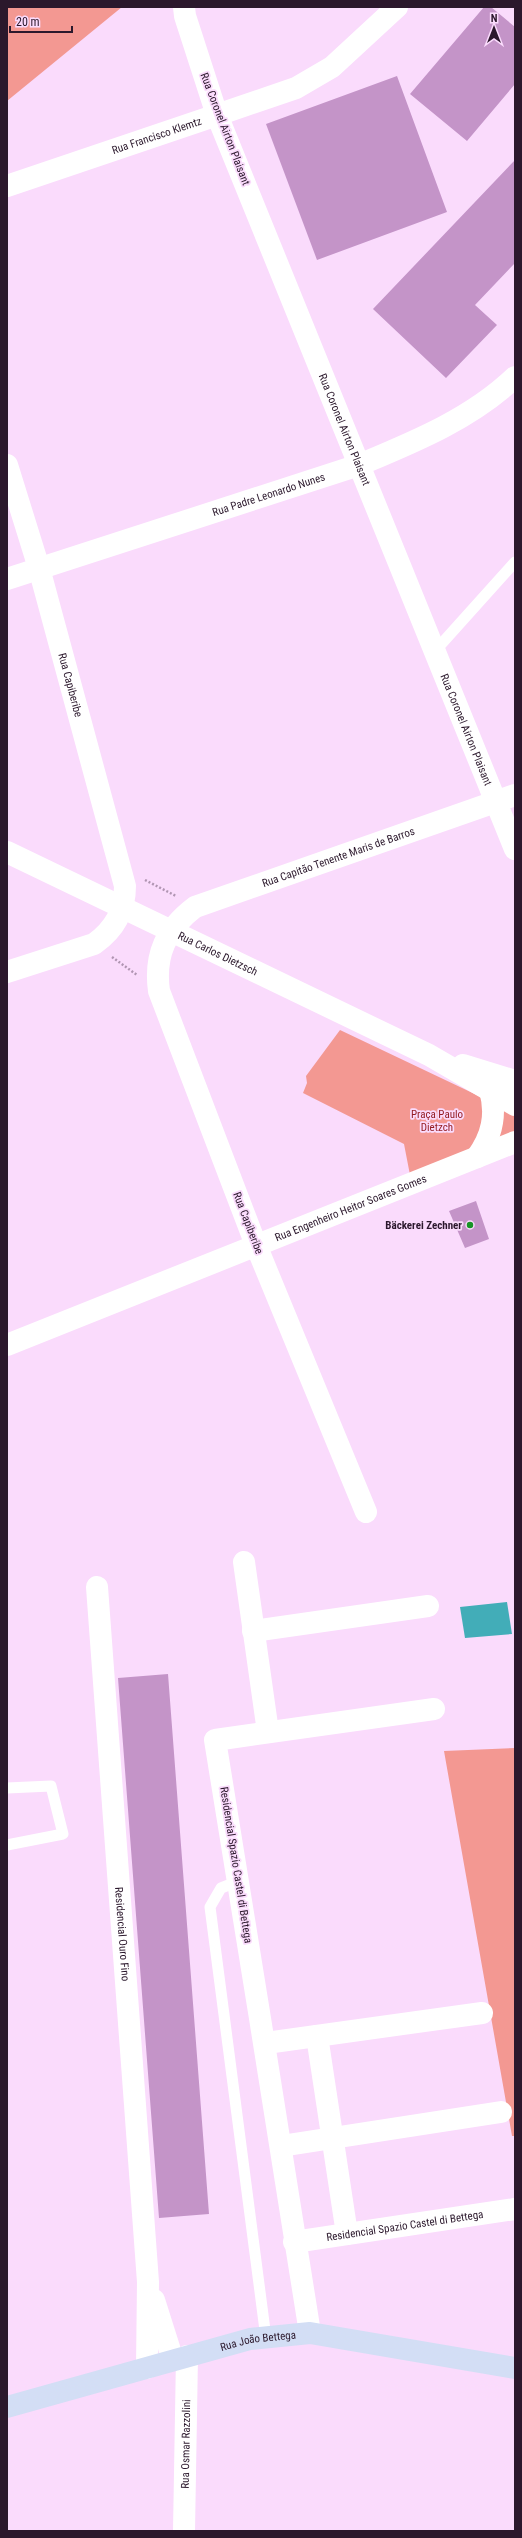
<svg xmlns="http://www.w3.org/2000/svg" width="522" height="2538" viewBox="0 0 522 2538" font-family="'Roboto Condensed',sans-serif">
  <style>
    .green { fill: #f39892 }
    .water { fill: #42adb8 }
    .building { fill: #c494c8 }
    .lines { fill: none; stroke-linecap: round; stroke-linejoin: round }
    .path { stroke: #b095b2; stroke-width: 2.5; stroke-dasharray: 2 2; stroke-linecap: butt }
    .lane { stroke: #fff; stroke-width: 11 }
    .street { stroke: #fff; stroke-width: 22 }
    .secondary { stroke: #fff; stroke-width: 22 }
    .primary { stroke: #d3def5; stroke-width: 22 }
    .poi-dot { fill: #179426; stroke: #fadbfc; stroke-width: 1.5 }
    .labels { text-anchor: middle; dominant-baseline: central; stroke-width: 3.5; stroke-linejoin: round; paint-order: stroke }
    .street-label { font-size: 11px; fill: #2b182c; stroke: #fadbfc }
    .park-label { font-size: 11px; fill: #941d23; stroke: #fadbfc }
    .poi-label { font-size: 11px; font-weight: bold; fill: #2b182c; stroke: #fadbfc; text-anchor: end }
  </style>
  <rect width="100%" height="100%" fill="#fadbfc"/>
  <!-- green -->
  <path class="green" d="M7,7H122L7,101Z
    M340,1030L515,1113V1133L410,1175L404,1144L303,1093L307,1083L306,1076Z
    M515,1748V2136H512L444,1751Z"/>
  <!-- water -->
  <path class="water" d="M507,1602L512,1634L465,1638L460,1607Z"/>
  <!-- building -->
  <path class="building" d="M484,7H491L515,27V84L467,141L410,94Z
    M397,76L447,212L317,260L266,124Z
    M515,160V263L475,305L497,325L446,378L373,309Z
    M476,1201L489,1239L465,1248L449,1211Z
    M168,1674L209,2214L159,2218L118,1678Z"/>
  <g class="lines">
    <!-- path -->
    <path class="path" d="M145,880L176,896
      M112,957L137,975"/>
    <!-- lane -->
    <path class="lane" d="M435,651L515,562
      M7,1788L51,1786L63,1834L7,1845
      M239,1881L221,1888L210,1907L266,2338"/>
    <!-- street -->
    <g class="street">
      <path id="s1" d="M7,186L217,115L185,16L184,7"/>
      <path id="s2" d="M7,465L39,568L125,886C125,911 114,930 94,944L7,972"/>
      <path id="s3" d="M7,579L359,465"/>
      <path id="s4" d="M7,1345L515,1142"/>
      <path id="s5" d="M366,1512L256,1245L159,991C154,955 166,929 195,907L515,795"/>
      <path d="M244,1562L268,1732"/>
      <path id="s6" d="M97,1587L148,2282L147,2368"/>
      <path d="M253,1631L428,1606"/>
      <path d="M317,2036L347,2234"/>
      <path d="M266,2043L482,2013"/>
      <path d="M281,2146L501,2112"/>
      <path id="s7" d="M294,2242L515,2209"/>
      <path d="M154,2300L173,2360"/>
      <path d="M310,2333C278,2136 248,1937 215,1740L434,1709"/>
      <path id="s8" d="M184,2531L187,2356"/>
    </g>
    <!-- secondary -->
    <g class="secondary">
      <path id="s9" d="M397,7L332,67L296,88L217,115L515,849"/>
      <path d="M359,465C414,442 471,419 515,377"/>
      <path id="s10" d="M7,852L429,1055L515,1105"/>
      <path d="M463,1065L515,1081"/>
      <path d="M477,1157C492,1136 497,1115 490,1090"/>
    </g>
    <!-- primary -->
    <path class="primary" id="s11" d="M7,2407L250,2339L310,2333L515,2368"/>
  </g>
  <!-- markers -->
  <circle class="poi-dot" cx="470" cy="1225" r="4"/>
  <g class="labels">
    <!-- street labels -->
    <g class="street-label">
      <text transform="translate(225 129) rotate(69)">Rua Coronel Airton Plaisant</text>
      <text stroke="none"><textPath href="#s1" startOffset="158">Rua Francisco Klemtz</textPath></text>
      <text stroke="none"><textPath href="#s9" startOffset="553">Rua Coronel Airton Plaisant</textPath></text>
      <text stroke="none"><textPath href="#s3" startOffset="275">Rua Padre Leonardo Nunes</textPath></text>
      <text stroke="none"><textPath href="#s2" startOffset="229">Rua Capiberibe</textPath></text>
      <text stroke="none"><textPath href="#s9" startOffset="877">Rua Coronel Airton Plaisant</textPath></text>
      <text stroke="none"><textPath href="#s5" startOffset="809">Rua Capitão Tenente Maris de Barros</textPath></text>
      <text stroke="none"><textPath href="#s10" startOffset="234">Rua Carlos Dietzsch</textPath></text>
      <text stroke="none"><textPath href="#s4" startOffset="370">Rua Engenheiro Heitor Soares Gomes</textPath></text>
      <text transform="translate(248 1223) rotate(69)">Rua Capiberibe</text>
      <text transform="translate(236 1865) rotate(81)">Residencial Spazio Castel di Bettega</text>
      <text stroke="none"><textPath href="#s6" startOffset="348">Residencial Ouro Fino</textPath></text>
      <text stroke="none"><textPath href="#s7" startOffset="112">Residencial Spazio Castel di Bettega</textPath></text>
      <text stroke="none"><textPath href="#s11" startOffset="260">Rua João Bettega</textPath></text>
      <text stroke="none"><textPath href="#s8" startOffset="87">Rua Osmar Razzolini</textPath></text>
    </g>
    <!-- park labels -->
    <g class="park-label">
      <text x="437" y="1114">Praça Paulo<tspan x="437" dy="13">Dietzch</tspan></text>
    </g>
    <!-- poi labels -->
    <g class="poi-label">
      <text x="462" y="1225">Bäckerei Zechner</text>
    </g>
  </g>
  <!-- border -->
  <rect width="522" height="2538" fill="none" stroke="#2b182c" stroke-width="16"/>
  <!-- north arrow -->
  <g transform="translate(494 28)" stroke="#fadbfc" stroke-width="3" paint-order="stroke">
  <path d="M0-3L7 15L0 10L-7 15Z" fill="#2b182c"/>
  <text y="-6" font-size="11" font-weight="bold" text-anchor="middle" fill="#2b182c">N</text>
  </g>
  <!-- scale -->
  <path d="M10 26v6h62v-6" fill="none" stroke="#2b182c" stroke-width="2"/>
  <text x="16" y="26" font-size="12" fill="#2b182c" stroke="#fadbfc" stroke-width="3" paint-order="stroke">20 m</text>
</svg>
